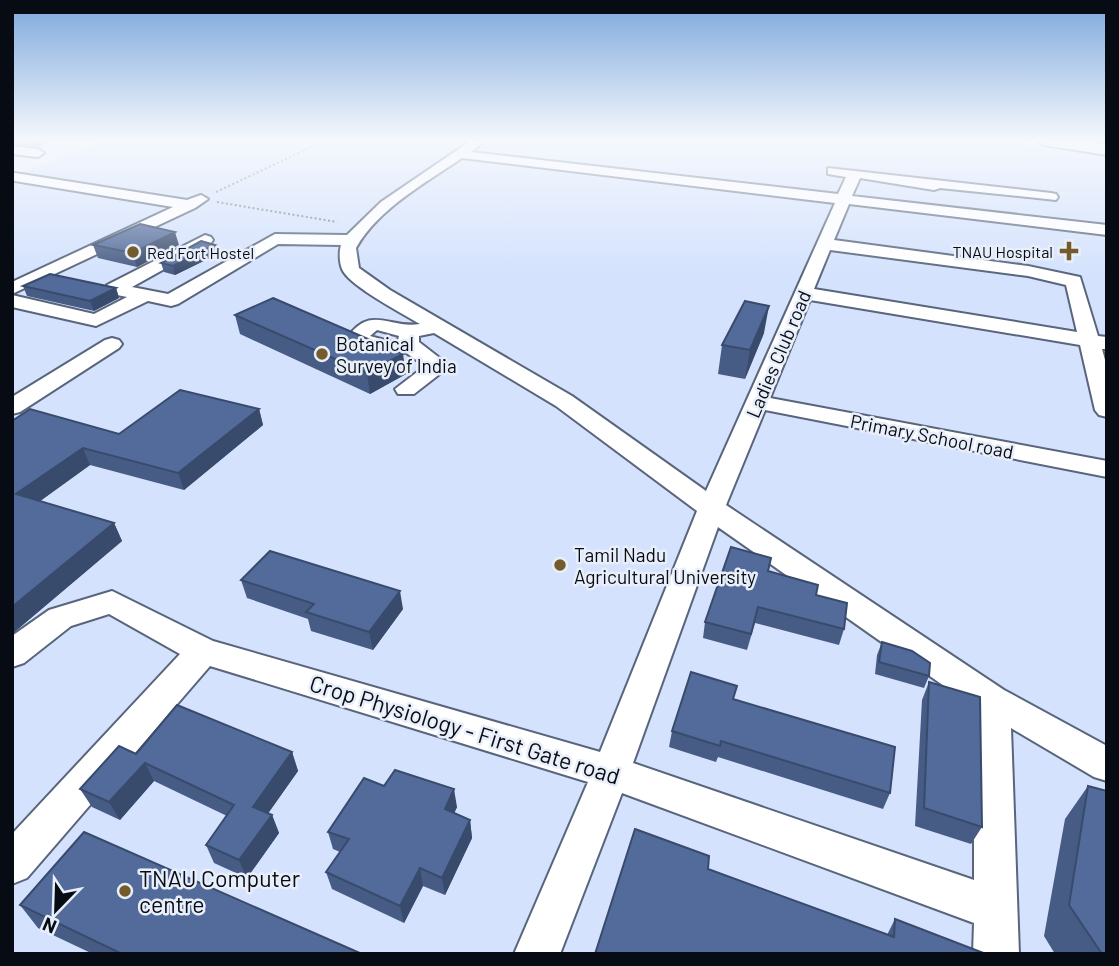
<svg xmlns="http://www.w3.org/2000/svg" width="1119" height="966" viewBox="0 0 1119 966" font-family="Barlow,sans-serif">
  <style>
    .built { fill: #d4e2fd }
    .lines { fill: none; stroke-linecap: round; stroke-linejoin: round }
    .minor-casing { stroke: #58657c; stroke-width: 4 }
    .major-casing { stroke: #58657c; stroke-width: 4 }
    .path { stroke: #7a7f89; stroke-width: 2; stroke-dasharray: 2 2.5; stroke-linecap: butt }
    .minor { fill: #fff; fill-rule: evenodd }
    .major { fill: #fff; fill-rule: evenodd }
    .wall { fill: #475c84 }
    .shaded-wall { fill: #394b6c }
    .building { fill: #526b9a; stroke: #394b6c; stroke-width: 2 }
    .poi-dot { fill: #735b2b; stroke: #e9effa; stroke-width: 2.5 }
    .labels { text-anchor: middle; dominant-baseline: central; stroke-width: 5; stroke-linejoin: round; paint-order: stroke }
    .far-poi-label { font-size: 16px; fill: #070c14; stroke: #e9effa; text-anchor: end }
    .poi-label { font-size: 19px; fill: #070c14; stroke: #e9effa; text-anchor: start }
    .street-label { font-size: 19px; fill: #070c14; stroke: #e9effa }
    .near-street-label { font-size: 23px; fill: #070c14; stroke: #e9effa }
    .near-poi-label { font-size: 23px; fill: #070c14; stroke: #e9effa; text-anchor: start }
  </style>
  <rect width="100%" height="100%" fill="#e9effa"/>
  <!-- built -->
  <path class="built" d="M107,140H998L1107,157V954H12V176Z"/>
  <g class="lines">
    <!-- minor casing -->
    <g class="minor-casing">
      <path id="minor" d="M472,140H486L471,152L838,194L846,177L828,174V168L1051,193L1056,194L1058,197L1056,200L940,188L934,190L860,178L852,196L1107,225V235L849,204L834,240L1028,266L1080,277L1098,336L1107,337V349H1102L1107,367V417L1099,415L1095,410L1080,345L810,300L770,398L1107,461V477L765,410L726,505L1004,690L1107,746V781L1094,777L1011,728L1019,954H973L974,923L622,793L560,954H514L588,782L210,666L27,878L12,884V834L180,654L109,614L71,626L24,663L12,667V636L49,610L112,591L213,641L600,752L697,511L556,406L434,333L419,336V342L450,366L414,394H398L395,389L425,366L405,352L392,355L350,342L347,338C371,304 389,329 420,324C403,314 352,287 343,271C339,264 339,252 341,245L278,244L178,304L171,306L148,301L96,326L12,307V295L94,314L127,297L107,293L105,289L107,285L205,235L211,237L213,240L211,243L132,287L168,294L275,234L347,235L381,202ZM462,158L835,203L706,491L572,396L390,290L359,268L356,248C378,209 425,183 462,158ZM830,250L1028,276L1066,285L1077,332L814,289ZM377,330L399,336L398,340L392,342L370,336ZM718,527L974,707V880L633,763Z
        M12,146L38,149L44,153L38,157L12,154Z
        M15,173L187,200L201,195L208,199L195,208L12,294V282L173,207L15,181L12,180V174Z
        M112,338L119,340L122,344L119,348L20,412L12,414V397L105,340Z"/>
    </g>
    <!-- major casing -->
    <g class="major-casing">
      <path id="major" d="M1036,140H1075L1107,145V155L1044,145Z"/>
    </g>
    <!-- path -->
    <path class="path" d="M216,192L326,140
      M217,202L337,222"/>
    <!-- minor -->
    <use href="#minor" class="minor"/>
    <!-- major -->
    <use href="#major" class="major"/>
  </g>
  <!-- wall -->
  <path class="wall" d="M12,140H55L38,146L12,144Z
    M93,245H179L137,267L98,258Z
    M215,245L218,254L175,275L164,272L161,263Z
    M23,286L116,288L119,298L94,311L27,296Z
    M235,315L406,374L370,394L240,334Z
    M764,333L745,379L718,374L722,345Z
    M259,409L263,425L184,490L90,465L40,501L114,523L122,541L12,634V421L119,434Z
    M768,571L816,595L844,629L839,645L755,623L747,650L703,638L705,622Z
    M241,580L403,609L373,650L311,631L308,619L247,598Z
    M882,642L929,676L924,688L875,674L877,655Z
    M929,682L982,827L971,844L915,826L922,700Z
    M734,699L890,793L883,809L718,757L716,762L669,747L672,731Z
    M292,752L298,771L268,813L272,815L279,833L247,878L214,863L206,845L227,816L154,781L120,820L92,807L80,789L136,754Z
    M384,786L457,807L454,813L470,820L472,838L445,895L423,886L404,923L332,889L326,872L340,852L333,849L328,832Z
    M1088,786L1107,954H1055L1044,936L1065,819Z
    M708,869L887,935L895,919L986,954H595Z
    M20,905L362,954H93L38,928Z"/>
  <!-- shaded-wall -->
  <path class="shaded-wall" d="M38,140H55L38,146L36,141Z
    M175,232L179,245L137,267L133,253Z
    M215,245L218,254L175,275L173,266Z
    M116,288L119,298L94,311L90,301Z
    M769,306L764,333L745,379L750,350Z
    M403,354L406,374L370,394L367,373Z
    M259,409L263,425L184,490L178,473Z
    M83,448L90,465L25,512L16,494Z
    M114,523L122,541L12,634V607Z
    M400,591L403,609L373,650L369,632Z
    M292,752L298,771L260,825L253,807Z
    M145,763L154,781L120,820L109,802Z
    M454,789L457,807L448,827L445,809Z
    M272,815L279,833L247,878L239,860Z
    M470,820L472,838L445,895L442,878Z
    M420,868L423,886L404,923L400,906Z"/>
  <!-- building -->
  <path class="building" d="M140,224L175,232L133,253L93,245Z
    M201,241L215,245L173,266L161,263Z
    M50,274L116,288L90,301L23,286Z
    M273,298L403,354L367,373L235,315Z
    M745,301L769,306L750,350L722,345Z
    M180,390L259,409L178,473L83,448L16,494L114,523L12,607V421L30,409L119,434Z
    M731,547L771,558L768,571L818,585L816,595L847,603L844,629L758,607L751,634L705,622Z
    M270,551L400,591L369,632L306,612L314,604L241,580Z
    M882,642L912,651L930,663L929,676L879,662Z
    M691,672L737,686L733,699L895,747L890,793L721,741L720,746L672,731Z
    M929,682L980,697L982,827L924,808Z
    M177,705L292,752L253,807L272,815L239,860L206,845L234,805L145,763L109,802L80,789L119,746L136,754Z
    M395,770L454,789L445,809L470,820L442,878L420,868L400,906L326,872L349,839L328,832L364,778L384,786Z
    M1088,786L1107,791V954H1102L1069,905Z
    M635,829L709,856L708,869L894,937L895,919L986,954H595Z
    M84,832L362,954H122L20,905Z"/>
  <!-- sky -->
  <linearGradient id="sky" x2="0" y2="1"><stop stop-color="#7da8dc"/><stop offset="0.51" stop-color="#f5f8fd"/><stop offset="1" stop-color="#f5f8fd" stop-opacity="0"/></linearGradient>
  <rect width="1119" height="275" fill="url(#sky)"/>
  <!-- markers -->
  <g class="poi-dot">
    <path d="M1065.5 240.5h7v7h7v7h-7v7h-7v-7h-7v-7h7z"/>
    <circle cx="133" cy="252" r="7"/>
    <circle cx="322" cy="354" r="7"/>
    <circle cx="560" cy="565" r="7"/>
    <circle cx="125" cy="891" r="7"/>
  </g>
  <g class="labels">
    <!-- far-poi labels -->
    <g class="far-poi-label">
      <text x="1053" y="251">TNAU Hospital</text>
      <text x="147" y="252" text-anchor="start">Red Fort Hostel</text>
    </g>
    <!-- poi labels -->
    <g class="poi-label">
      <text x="336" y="343">Botanical<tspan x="336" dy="22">Survey of India</tspan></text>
      <text x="574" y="554">Tamil Nadu<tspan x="574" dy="22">Agricultural University</tspan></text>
    </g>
    <!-- street labels -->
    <g class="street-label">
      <text transform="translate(778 354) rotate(-67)">Ladies Club road</text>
      <text transform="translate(932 436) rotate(11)">Primary School road</text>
    </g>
    <!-- near-street labels -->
    <g class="near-street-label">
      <text transform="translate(465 729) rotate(17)">Crop Physiology - First Gate road</text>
    </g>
    <!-- near-poi labels -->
    <g class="near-poi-label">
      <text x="139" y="878">TNAU Computer<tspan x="139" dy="26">centre</tspan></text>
    </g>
  </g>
  <!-- border -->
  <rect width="1119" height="966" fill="none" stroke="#070c14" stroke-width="28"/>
  <!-- north arrow -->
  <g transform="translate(56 910) rotate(203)" stroke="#e9effa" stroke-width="5" paint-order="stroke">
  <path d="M0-5L12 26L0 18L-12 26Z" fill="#070c14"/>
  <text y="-10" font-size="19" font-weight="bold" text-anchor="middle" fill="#070c14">N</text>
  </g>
</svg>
